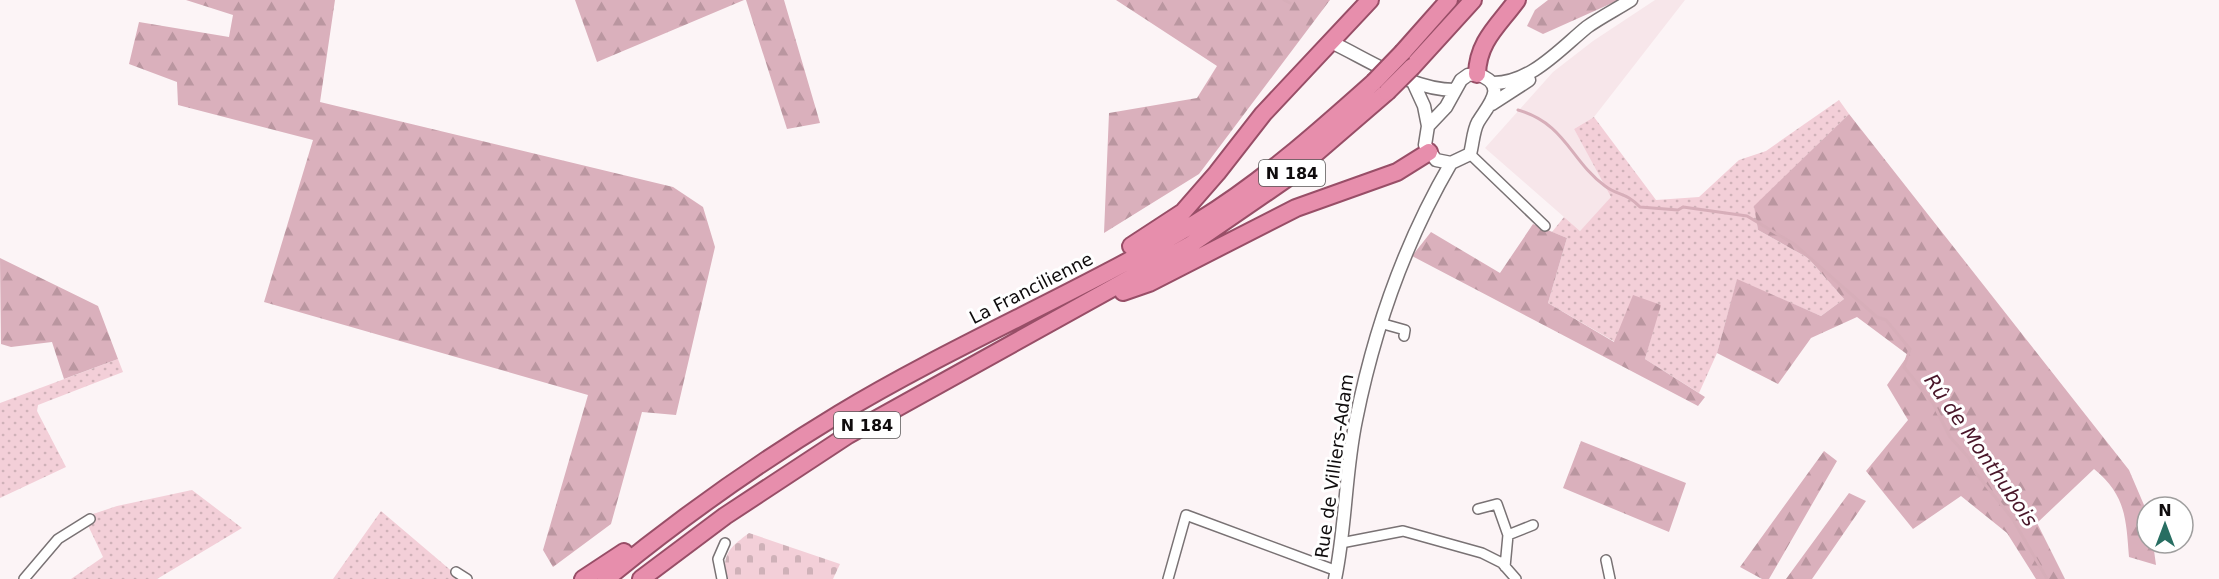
<svg xmlns="http://www.w3.org/2000/svg" width="2219" height="579" viewBox="0 0 2219 579" font-family="'DejaVu Sans',sans-serif">
  <style>
    .built { fill: #f7e6ea }
    .grass { fill: url(#grass-dots) }
    .forest { fill: url(#forest-firs) }
    .cemetery { fill: url(#cemetery-stones) }
    .lines { fill: none; stroke-linecap: round; stroke-linejoin: round }
    .stream { stroke: #d7aeb9; stroke-width: 3 }
    .minor-casing { stroke: #797274; stroke-width: 12 }
    .tertiary-casing { stroke: #797274; stroke-width: 15 }
    .trunk-casing { stroke: #984e67; stroke-width: 20 }
    .minor { stroke: #fff; stroke-width: 9 }
    .tertiary { stroke: #fff; stroke-width: 12 }
    .trunk { stroke: #e78eac; stroke-width: 16 }
    .trunk-bridge-casing { stroke: #984e67; stroke-width: 20; stroke-linecap: butt }
    .trunk-bridge { stroke: #e78eac; stroke-width: 16 }
    .labels { text-anchor: middle; dominant-baseline: central; stroke-width: 6; stroke-linejoin: round; paint-order: stroke }
    .shield { fill: #fff; stroke: #575556; stroke-width: 1.5 }
    .shield-label { font-size: 16px; font-weight: bold; fill: #0f0c0d }
    .street-label { font-size: 18px; fill: #0f0c0d; stroke: #fff }
    .water-label { font-size: 20px; font-style: italic; fill: #491629; stroke: #fff }
  </style>
  <defs>
    <pattern id="grass-dots" width="8" height="8" patternUnits="userSpaceOnUse" patternTransform="scale(1.5)"><rect width="8" height="8" fill="#f3cfd8"/><path d="M2 2h.1M6 6h.1" fill="none" stroke="#cfb1b8" stroke-width="1.8" stroke-linecap="round"/></pattern>
    <pattern id="forest-firs" width="22" height="20" patternUnits="userSpaceOnUse" patternTransform="scale(1.5)"><rect width="22" height="20" fill="#dab0bc"/><path d="M5 1l3.5 6h-7zM16 11l3.5 6h-7z" fill="#ba96a0"/></pattern>
    <pattern id="cemetery-stones" width="16" height="16" patternUnits="userSpaceOnUse" patternTransform="scale(1.5)"><rect width="16" height="16" fill="#f3cfd8"/><path d="M2 7V4a2 2 0 0 1 4 0v3zM10 15v-3a2 2 0 0 1 4 0v3z" fill="#cfb1b8"/></pattern>
  </defs>
  <rect width="100%" height="100%" fill="#fcf4f6"/>
  <!-- built -->
  <path class="built" d="M1655,0H1685L1594,117L1574,129L1612,197L1580,231L1485,148L1553,72L1593,41Z"/>
  <!-- grass -->
  <path class="grass" d="M1839,100L1849,114L1755,206L1758,230L1808,258L1844,299L1821,316L1737,280L1717,353L1699,393L1645,359L1660,305L1615,342L1548,303L1567,238L1552,232L1564,217L1580,231L1611,197L1574,129L1594,117L1656,200L1699,197L1739,160L1766,151Z
    M118,359L123,372L38,405L37,411L66,467L0,498V403Z
    M192,490L242,528L157,579H71L103,557L84,517L117,506Z
    M381,511L461,579H333Z"/>
  <!-- forest -->
  <path class="forest" d="M186,0H335L320,102L673,187L703,207L715,247L676,415L642,412L611,524L553,567L543,550L588,395L264,302L313,140L178,105L177,82L129,64L139,22L229,37L233,15Z
    M575,0H744L597,62Z
    M746,0H784L820,123L787,129Z
    M1116,0H1330L1199,174L1104,233L1109,113L1197,98L1217,66Z
    M1548,0H1619L1543,34L1527,26L1535,10Z
    M1849,114L2129,470L2147,512V543H2153L2156,565L2129,557C2126,519 2126,495 2094,469L2037,523L2065,579H2036L2007,533L1961,496L1913,529L1866,471L1908,420L1887,385L1908,355L1857,317L1811,338L1778,384L1717,353L1737,279L1821,316L1844,299L1808,258L1758,230L1754,206Z
    M1533,224L1567,238L1548,303L1614,342L1633,295L1661,305L1645,359L1705,397L1698,406L1412,256L1431,232L1500,273Z
    M0,258L98,306L118,359L64,379L52,342L11,347L1,344Z
    M1581,441L1686,483L1669,532L1563,488Z
    M1824,451L1837,461L1769,579H1762L1740,567Z
    M1849,493L1866,501L1812,579H1786Z"/>
  <!-- cemetery -->
  <path class="cemetery" d="M749,533L840,564L833,579H726C722,554 729,548 749,533Z"/>
  <g class="lines">
    <!-- stream -->
    <path class="stream" d="M1284,0L1290,3
      M1518,110C1566,124 1570,160 1605,186C1618,196 1626,192 1640,207L1678,210L1683,207L1747,216L1794,244L1877,317L1886,320L1910,349L1904,367L1933,403L1950,437L1969,458L1976,473L2012,518L2047,579"/>
    <!-- minor casing -->
    <g class="minor-casing">
      <path id="minor" d="M1470,154L1545,226
        M1380,323L1405,330L1404,336
        M1478,509L1497,504L1508,535
        M1341,543L1403,531L1482,553L1502,563L1516,579
        M1606,560L1610,579
        M1505,567L1508,535L1533,525
        M456,572L467,579
        M24,579L58,539L90,519
        M722,579L718,559L725,543
        M1168,579L1186,515L1337,571"/>
    </g>
    <!-- tertiary casing -->
    <g class="tertiary-casing">
      <path id="tertiary" d="M1331,42C1369,60 1412,90 1455,90
        M1477,74C1509,85 1489,104 1478,122C1473,131 1473,143 1470,154L1451,163L1436,160L1425,145L1428,126L1446,107L1461,80L1468,75Z
        M1413,82L1424,106L1428,126
        M1492,83C1530,84 1560,49 1587,27C1601,17 1617,9 1631,0
        M1492,104L1529,80
        M1335,579C1346,527 1345,472 1356,420C1374,330 1405,242 1451,163"/>
    </g>
    <!-- trunk casing -->
    <g class="trunk-casing">
      <path id="trunk" d="M1403,52L1449,0
        M1412,67L1473,0
        M1477,74C1478,41 1498,26 1517,0
        M1131,246L1183,212L1217,173L1263,114L1370,0
        M1123,292L1149,283L1296,208L1397,172L1429,152
        M583,579L624,552
        M606,579C679,519 758,463 839,414C955,344 1081,292 1197,222C1261,183 1318,132 1374,82
        M641,579L725,516L848,435L1190,245L1286,179L1387,92"/>
    </g>
    <!-- minor -->
    <use href="#minor" class="minor"/>
    <!-- tertiary -->
    <use href="#tertiary" class="tertiary"/>
    <!-- trunk -->
    <use href="#trunk" class="trunk"/>
    <!-- trunk-bridge casing -->
    <g class="trunk-bridge-casing">
      <path id="trunk-bridge" d="M1374,82L1403,52
        M1387,92L1412,67"/>
    </g>
    <!-- trunk-bridge -->
    <use href="#trunk-bridge" class="trunk-bridge"/>
  </g>
  <g class="labels">
    <!-- shield labels -->
    <g class="shield">
      <rect x="1259" y="160" width="66" height="26" rx="4.5"/>
      <rect x="834" y="412" width="66" height="26" rx="4.5"/>
    </g>
    <g class="shield-label">
      <text x="1292" y="173">N 184</text>
      <text x="867" y="425">N 184</text>
    </g>
    <!-- street labels -->
    <g class="street-label">
      <text transform="translate(1031 288) rotate(-27)">La Francilienne</text>
      <text transform="translate(1334 466) rotate(-82)">Rue de Villiers-Adam</text>
    </g>
    <!-- water labels -->
    <g class="water-label">
      <text transform="translate(1981 450) rotate(55)">Rû de Monthubois</text>
    </g>
  </g>
  <!-- north arrow -->
  <g transform="translate(2165 525)"><circle r="28" fill="#ffffff" stroke="#9f9e9e" stroke-width="1.5"/>
  <path d="M0-4.5L10 22L0 15L-10 22Z" fill="#286e62"/>
  <text y="-9" font-size="16" font-weight="bold" text-anchor="middle" fill="#0f0c0d">N</text>
  </g>
</svg>
